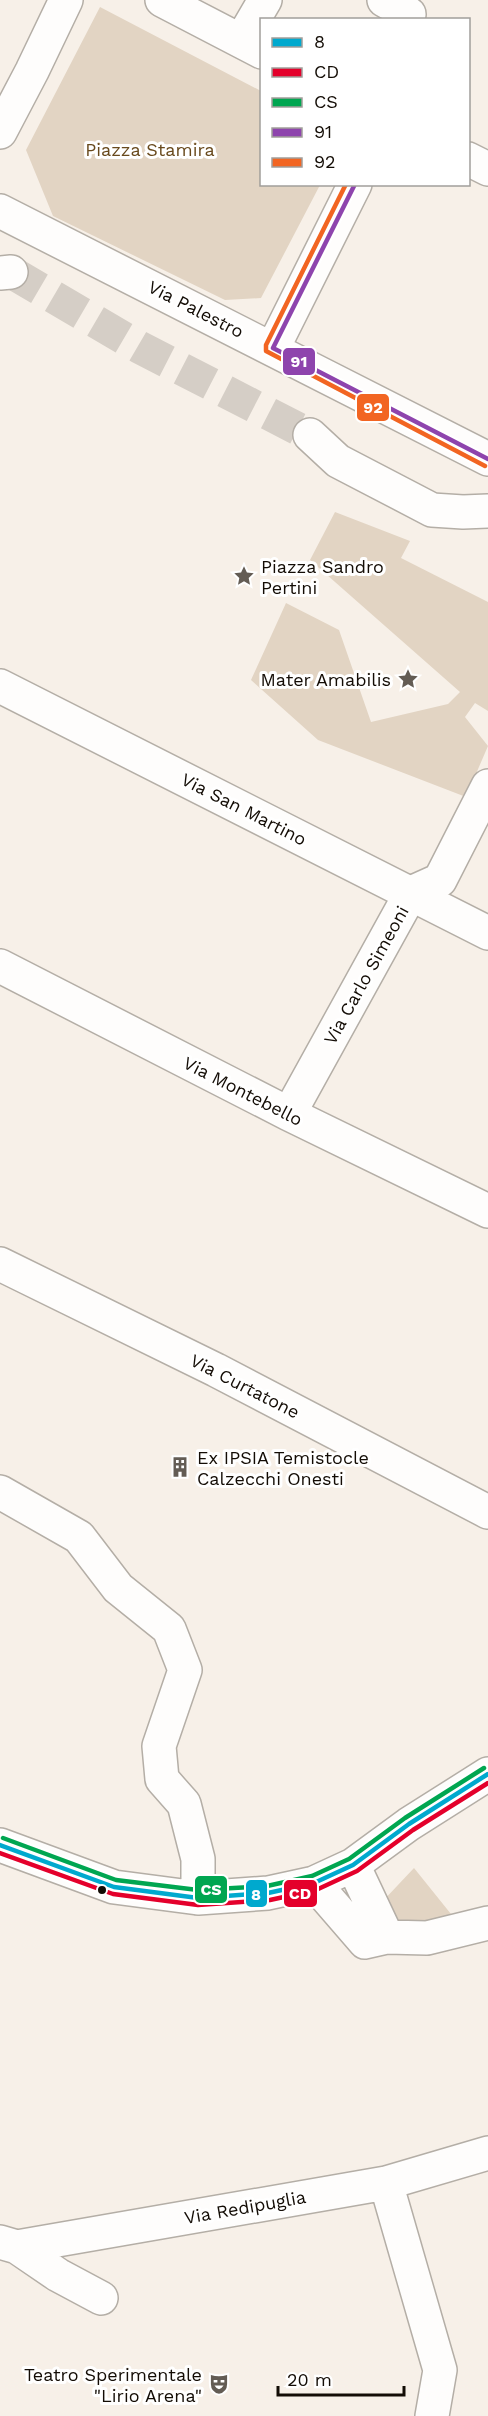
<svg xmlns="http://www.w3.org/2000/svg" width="488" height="2416" viewBox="0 0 488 2416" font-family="'Work Sans',sans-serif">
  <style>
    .green { fill: #e2d4c3 }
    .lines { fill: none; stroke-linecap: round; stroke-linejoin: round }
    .minor-tunnel { stroke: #d5cec6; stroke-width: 33; stroke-dasharray: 33 16; stroke-linecap: butt }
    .minor-casing { stroke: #b4aea6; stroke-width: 36 }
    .major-casing { stroke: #b4aea6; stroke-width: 36 }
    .minor { stroke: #fefdfc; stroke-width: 33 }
    .major { stroke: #fefdfc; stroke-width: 33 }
    .bus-1-casing { stroke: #fff; stroke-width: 9 }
    .bus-2-casing { stroke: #fff; stroke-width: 9 }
    .bus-3-casing { stroke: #fff; stroke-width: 9 }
    .bus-4-casing { stroke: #fff; stroke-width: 9 }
    .bus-5-casing { stroke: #fff; stroke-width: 9 }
    .bus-1 { stroke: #00a9ce; stroke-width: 4.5 }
    .bus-2 { stroke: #e4002b; stroke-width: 4.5 }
    .bus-3 { stroke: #00a651; stroke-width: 4.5 }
    .bus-4 { stroke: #8e44ad; stroke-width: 4.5 }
    .bus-5 { stroke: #f26522; stroke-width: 4.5 }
    .bus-dot { fill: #130c05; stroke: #fff; stroke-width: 2 }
    .labels { text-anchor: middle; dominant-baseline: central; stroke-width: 6; stroke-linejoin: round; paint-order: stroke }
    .park-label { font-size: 18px; fill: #68491c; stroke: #fff }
    .street-label { font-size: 18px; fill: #130c05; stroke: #fff }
    .poi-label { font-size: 18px; fill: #130c05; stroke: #fff; text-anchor: start }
    .line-badge { stroke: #fff; stroke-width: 2 }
    .badge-label { font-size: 16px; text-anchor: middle; font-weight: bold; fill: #fff }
  </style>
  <rect width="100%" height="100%" fill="#f7f0e8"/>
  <!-- green -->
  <path class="green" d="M100,7L261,91L262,184L320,185L261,298L225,300L53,216L26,150Z
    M335,512L410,541L401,558L488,602V711L475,703L465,717L488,746L466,797L318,740L251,680L286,603L339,630L371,722L448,704L460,692L310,560Z
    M414,1868L455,1919L401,1932L381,1903Z"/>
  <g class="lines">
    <!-- minor-tunnel -->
    <path class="minor-tunnel" d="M11,272L139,347L310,435"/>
    <!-- minor casing -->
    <g class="minor-casing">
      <path id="minor" d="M162,0L262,52
        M384,0L409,14L408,20
        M241,41L265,0
        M0,132L32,71L66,0
        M468,159L488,169
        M0,211L488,459
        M0,273L11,272
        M273,348L355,184
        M310,435L338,461L432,510L463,512L488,511
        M0,966L289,1114L488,1211
        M289,1114L411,893L440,880L488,786
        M0,1264L216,1370L488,1512
        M0,1492L79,1537L118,1588L169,1629L185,1670L159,1746L162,1779L184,1804L198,1859V1898
        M0,1845L114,1887L198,1898L268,1893L314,1883L353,1865L409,1824L488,1774
        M353,1865L387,1937L427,1938L488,1923
        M314,1883L365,1942L387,1937
        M386,2183L440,2370L432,2416
        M0,2242L17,2247L386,2183L488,2153
        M17,2247L58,2275L101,2298"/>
    </g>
    <!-- major casing -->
    <g class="major-casing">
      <path id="major" d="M0,686L488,933"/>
    </g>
    <!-- minor -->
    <use href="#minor" class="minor"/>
    <!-- major -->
    <use href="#major" class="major"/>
    <!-- bus-1 casing -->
    <g class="bus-1-casing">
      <path id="bus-1" d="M0,1845L114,1887L198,1898L268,1893L314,1883L353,1865L409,1824L488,1774"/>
    </g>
    <!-- bus-2 casing -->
    <g class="bus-2-casing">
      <path id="bus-2" d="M0,1853L113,1894L198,1905L270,1900L316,1890L357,1871L413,1830L488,1783"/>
    </g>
    <!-- bus-3 casing -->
    <g class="bus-3-casing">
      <path id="bus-3" d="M3,1838L116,1880L198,1890L267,1886L312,1876L349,1859L405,1818L484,1768"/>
    </g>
    <!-- bus-4 casing -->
    <g class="bus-4-casing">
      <path id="bus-4" d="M355,184L273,348L488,459"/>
    </g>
    <!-- bus-5 casing -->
    <g class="bus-5-casing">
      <path id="bus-5" d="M346,184L266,345V351L485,466"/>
    </g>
    <!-- bus-1 -->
    <use href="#bus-1" class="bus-1"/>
    <!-- bus-2 -->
    <use href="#bus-2" class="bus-2"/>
    <!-- bus-3 -->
    <use href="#bus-3" class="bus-3"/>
    <!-- bus-4 -->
    <use href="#bus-4" class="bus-4"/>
    <!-- bus-5 -->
    <use href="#bus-5" class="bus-5"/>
  </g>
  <!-- icons -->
  <defs>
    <g id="sight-bare" transform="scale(1.62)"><path d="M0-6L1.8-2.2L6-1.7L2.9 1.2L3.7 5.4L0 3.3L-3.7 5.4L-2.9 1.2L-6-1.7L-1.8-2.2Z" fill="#635c54" stroke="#fff" stroke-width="2.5" paint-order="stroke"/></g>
    <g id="building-bare" transform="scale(1.62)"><path d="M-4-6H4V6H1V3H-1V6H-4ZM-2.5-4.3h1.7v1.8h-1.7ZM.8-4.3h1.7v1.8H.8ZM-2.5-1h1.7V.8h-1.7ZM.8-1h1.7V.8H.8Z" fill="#635c54" stroke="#fff" stroke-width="2.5" paint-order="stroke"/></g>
    <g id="theatre-bare" transform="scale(1.62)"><path d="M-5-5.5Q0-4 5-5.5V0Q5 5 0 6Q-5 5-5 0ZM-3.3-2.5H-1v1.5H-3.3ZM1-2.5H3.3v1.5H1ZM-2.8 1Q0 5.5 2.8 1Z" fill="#635c54" stroke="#fff" stroke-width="2.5" paint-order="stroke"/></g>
  </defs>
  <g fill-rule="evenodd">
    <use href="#sight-bare" x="244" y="576"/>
    <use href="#sight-bare" x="408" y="679"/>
    <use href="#building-bare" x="180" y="1467"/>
    <use href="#theatre-bare" x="219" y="2384"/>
  </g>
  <!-- markers -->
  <circle class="bus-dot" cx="102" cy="1890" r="5"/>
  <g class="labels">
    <!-- park labels -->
    <g class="park-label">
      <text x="150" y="149">Piazza Stamira</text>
    </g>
    <!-- street labels -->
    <g class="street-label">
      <text transform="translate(196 309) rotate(27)">Via Palestro</text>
      <text transform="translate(244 809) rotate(27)">Via San Martino</text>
      <text transform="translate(366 975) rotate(-61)">Via Carlo Simeoni</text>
      <text transform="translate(243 1091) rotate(27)">Via Montebello</text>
      <text transform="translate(245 1386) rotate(27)">Via Curtatone</text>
      <text transform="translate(245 2207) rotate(-10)">Via Redipuglia</text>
    </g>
    <!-- poi labels -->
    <g class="poi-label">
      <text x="261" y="566">Piazza Sandro<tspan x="261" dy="21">Pertini</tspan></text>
      <text x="391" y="679" text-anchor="end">Mater Amabilis</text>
      <text x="197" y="1457">Ex IPSIA Temistocle<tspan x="197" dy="21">Calzecchi Onesti</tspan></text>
      <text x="202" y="2374" text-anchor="end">Teatro Sperimentale<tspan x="202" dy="21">"Lirio Arena"</tspan></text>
    </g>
  </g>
  <g class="line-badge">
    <rect x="282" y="347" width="34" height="29" rx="6" fill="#8e44ad"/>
    <rect x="356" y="393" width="34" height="29" rx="6" fill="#f26522"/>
    <rect x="194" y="1875" width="34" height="29" rx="6" fill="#00a651"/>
    <rect x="283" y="1879" width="35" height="29" rx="6" fill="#e4002b"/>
    <rect x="245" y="1879" width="23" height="29" rx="6" fill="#00a9ce"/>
  </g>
  <g class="badge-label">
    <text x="299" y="367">91</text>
    <text x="373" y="413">92</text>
    <text x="211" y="1895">CS</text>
    <text x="300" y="1899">CD</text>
    <text x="256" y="1900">8</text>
  </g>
  <!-- legend -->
  <rect x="260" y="18" width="210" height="168" fill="#ffffff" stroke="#a19e9b" stroke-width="1.5"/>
  <rect x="272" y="38" width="30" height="9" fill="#00a9ce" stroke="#a19e9b" stroke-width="1.5"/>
  <text x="314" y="48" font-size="18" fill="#130c05">8</text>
  <rect x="272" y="68" width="30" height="9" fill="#e4002b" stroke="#a19e9b" stroke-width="1.5"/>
  <text x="314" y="78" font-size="18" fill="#130c05">CD</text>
  <rect x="272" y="98" width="30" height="9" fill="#00a651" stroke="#a19e9b" stroke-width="1.5"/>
  <text x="314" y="108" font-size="18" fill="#130c05">CS</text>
  <rect x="272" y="128" width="30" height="9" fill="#8e44ad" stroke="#a19e9b" stroke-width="1.5"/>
  <text x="314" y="138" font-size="18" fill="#130c05">91</text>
  <rect x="272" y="158" width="30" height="9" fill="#f26522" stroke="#a19e9b" stroke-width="1.5"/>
  <text x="314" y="168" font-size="18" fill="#130c05">92</text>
  <!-- scale -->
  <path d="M278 2386v9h126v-9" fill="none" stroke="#130c05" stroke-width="3"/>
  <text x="287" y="2386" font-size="18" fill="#130c05" stroke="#ffffff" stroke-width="4.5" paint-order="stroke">20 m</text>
</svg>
